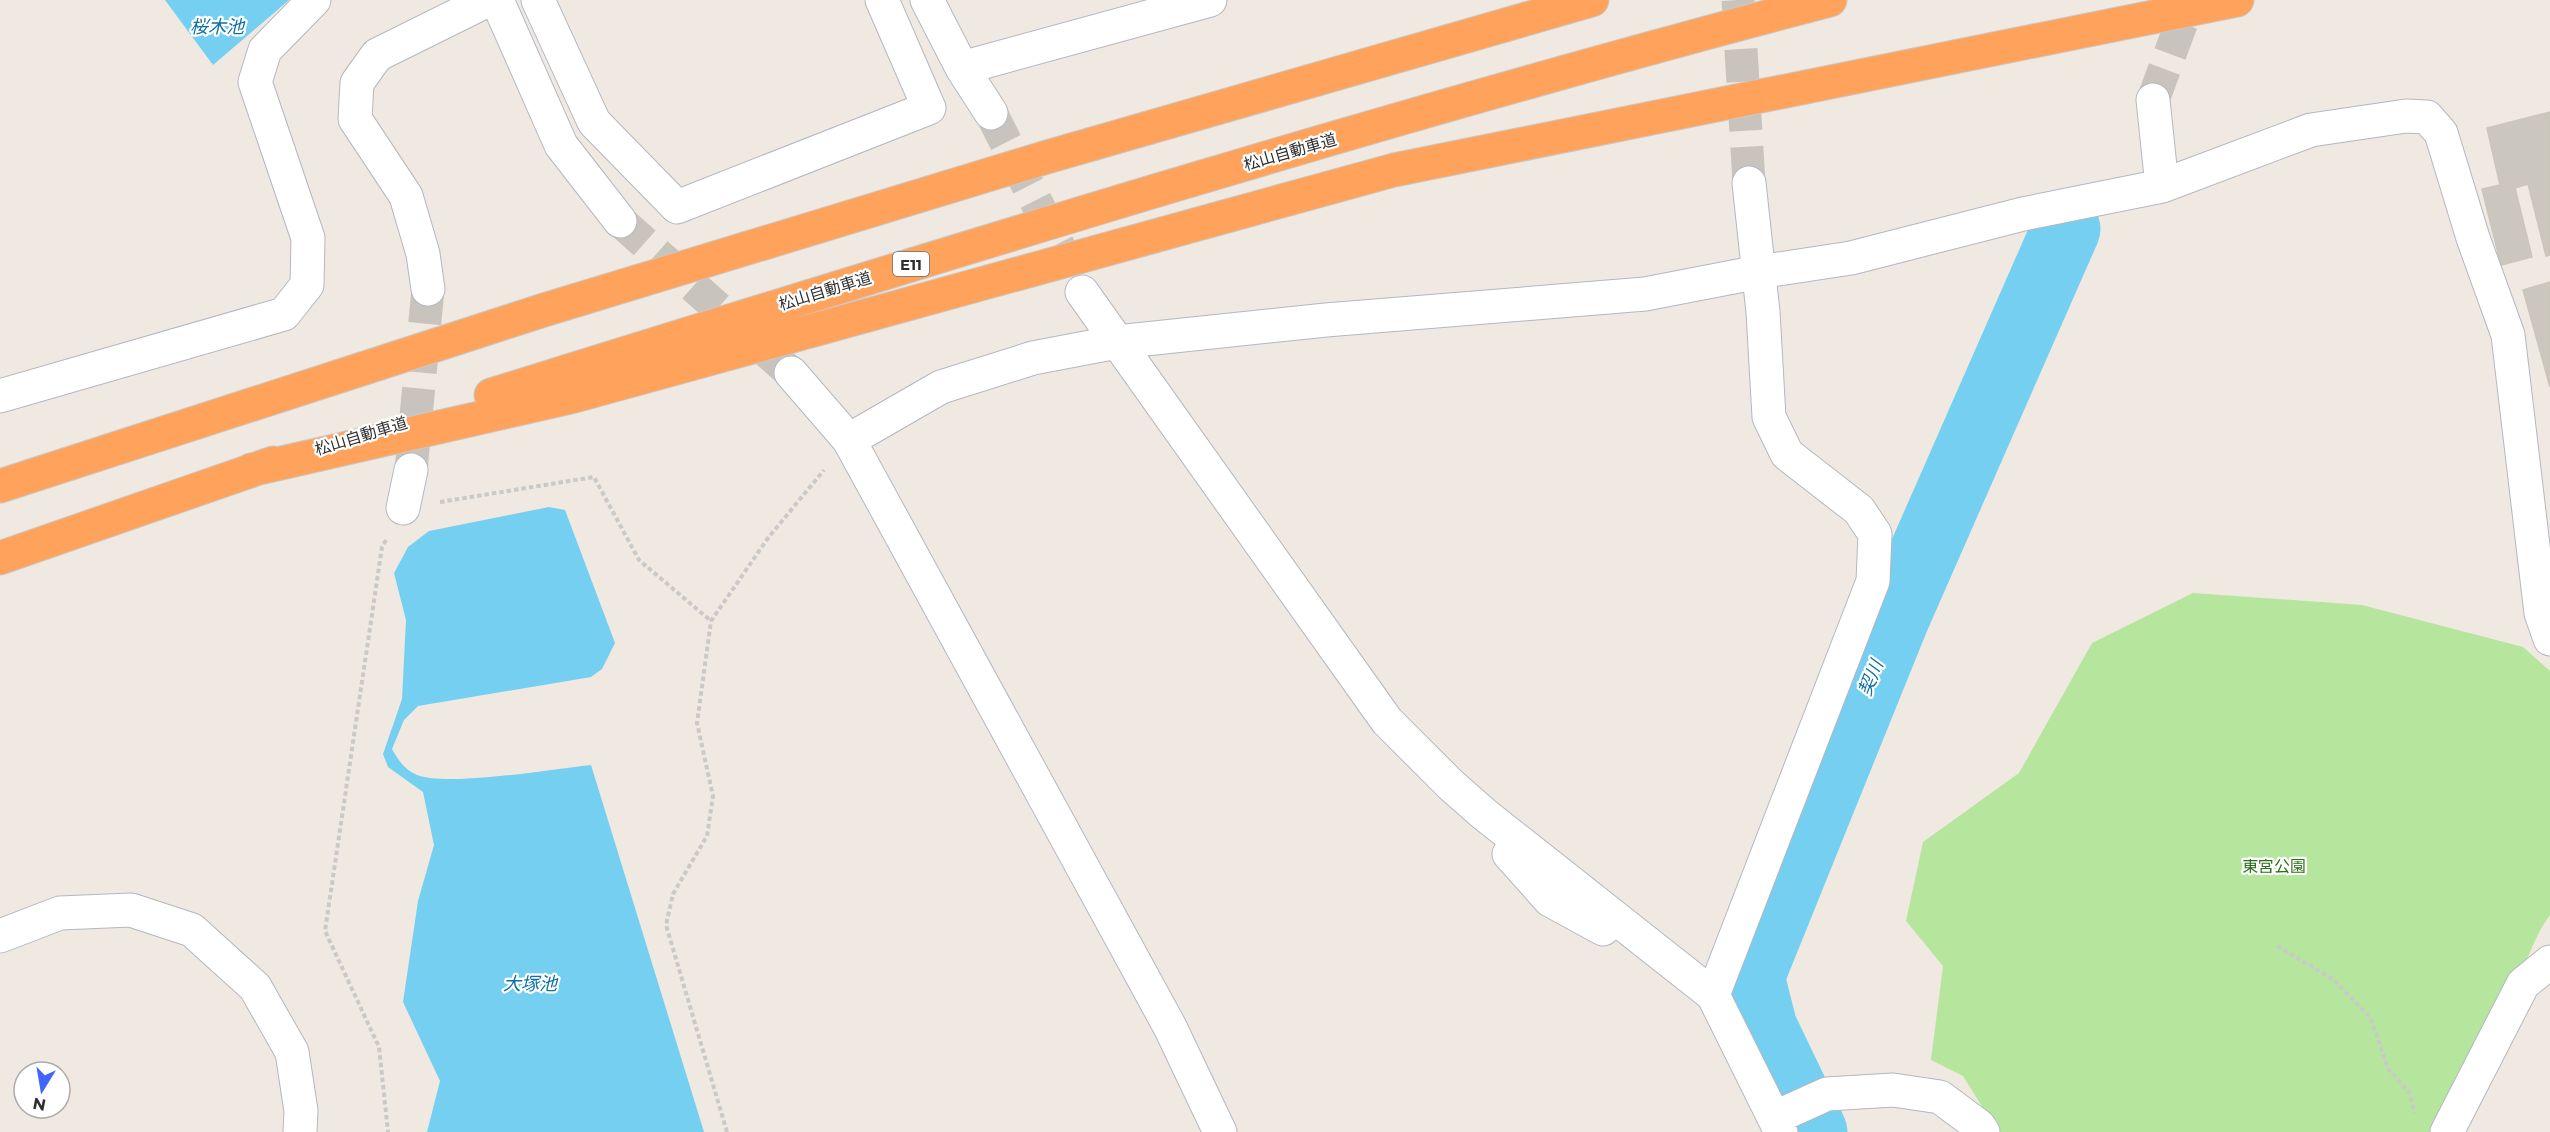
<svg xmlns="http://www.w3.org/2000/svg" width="2550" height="1132" viewBox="0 0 2550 1132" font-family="Montserrat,'Noto Sans JP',sans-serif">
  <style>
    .green { fill: #b6e59e }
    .water { fill: #75cff0 }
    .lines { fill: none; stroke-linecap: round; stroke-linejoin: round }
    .river { stroke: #75cff0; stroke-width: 69 }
    .building { fill: #cbc7bf; stroke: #cbc5ba; stroke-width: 1.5 }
    .minor-tunnel { stroke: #c8c4bd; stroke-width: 33; stroke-dasharray: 33 16; stroke-linecap: butt }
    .minor-casing { stroke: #b4b7c1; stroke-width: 35 }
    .tertiary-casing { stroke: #b4b7c1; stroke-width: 35 }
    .motorway-casing { stroke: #c9c9c9; stroke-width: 35 }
    .path { stroke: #c9c9c9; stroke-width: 4; stroke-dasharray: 4.5 3; stroke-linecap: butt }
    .minor { stroke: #fff; stroke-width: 33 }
    .tertiary { stroke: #fff; stroke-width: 33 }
    .motorway { stroke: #ffa35c; stroke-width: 33 }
    .labels { text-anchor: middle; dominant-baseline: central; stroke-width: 4.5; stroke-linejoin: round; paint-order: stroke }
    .shield { fill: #fff; stroke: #6d6d6d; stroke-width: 1.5 }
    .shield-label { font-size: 15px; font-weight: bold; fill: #2e2e2e }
    .street-label { font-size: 16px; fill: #2e2e2e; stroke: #fff }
    .park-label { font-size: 16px; fill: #2c6e1b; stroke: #fff }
    .water-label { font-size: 18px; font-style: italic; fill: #0d6fa3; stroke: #fff }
  </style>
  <rect width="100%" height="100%" fill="#efe9e1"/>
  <!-- green -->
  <path class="green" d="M2193,593L2362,605L2523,647L2550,671V915C2532,939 2526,967 2512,993C2485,1040 2455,1084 2430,1132H1998L1963,1076L1931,1060L1943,966L1906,921L1923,842L2019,773L2092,643Z"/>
  <!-- water -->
  <path class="water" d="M165,0H289L213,65Z
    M549,507L565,510L615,643L602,669L591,677L418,706L404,720L392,749C398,760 405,770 417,775C447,787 554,769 591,765L704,1132H427L440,1081L403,1002L418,901L434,845L423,792L388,767L383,754L402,699L406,620L394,573L408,547L429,531Z"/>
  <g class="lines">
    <!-- river -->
    <path class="river" d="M1813,1132L1763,1028L1750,977L1895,618L2066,229"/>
  </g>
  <!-- building -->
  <path class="building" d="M2550,112V255L2546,256L2528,184L2515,188L2532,257L2501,265L2482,189L2500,185L2487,128Z
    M2550,282V387L2523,290Z"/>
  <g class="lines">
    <!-- minor-tunnel -->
    <path class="minor-tunnel" d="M1738,0L1749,183
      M2153,100L2190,0
      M991,113L1082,292
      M620,221L791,373
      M411,470L428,289"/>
    <!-- minor casing -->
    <g class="minor-casing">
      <path id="minor" d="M497,0L561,145L620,221
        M538,0L594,122L677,207L929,108L882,0
        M927,0L962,68L991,113
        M962,68L1210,0
        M2153,100L2162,186
        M428,289L423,254L406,196L355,119L357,83L377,55L488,0
        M1082,292L1387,721L1451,785L1484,814L1713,995L1781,1132
        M791,373L849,440L1170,1027L1220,1132
        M0,396L284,314L307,285L308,238L255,82L265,50L314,0
        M849,440L941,387L1033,358L1117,342L1326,320L1645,294L1759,272L1851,258L2023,214L2162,186L2311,130L2406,116L2427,117L2441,133L2473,238L2508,335L2541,613L2550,639
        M403,508L411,470
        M1509,854L1550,900L1603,929
        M1713,995L1873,581L1875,534L1859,510L1787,454L1769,417L1763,312L1749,183
        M1774,1118L1827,1094L1893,1090L1940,1097L1979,1126L1983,1132
        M2447,1132L2523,984L2550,962"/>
    </g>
    <!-- tertiary casing -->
    <g class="tertiary-casing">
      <path id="tertiary" d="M0,936L60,913L131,910L192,930L255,987L292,1052L301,1111L300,1132"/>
    </g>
    <!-- motorway casing -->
    <g class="motorway-casing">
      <path id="motorway" d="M491,395C935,257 1380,118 1830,0
        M251,470L571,397L1394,170L2237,0
        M0,486L544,310L1047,157L1592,0
        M0,558L273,463"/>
    </g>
    <!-- path -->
    <path class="path" d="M440,502L594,477L639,560L711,621
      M386,540L382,547L325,931L379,1047L388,1132
      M2277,946L2333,979L2371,1018L2388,1069L2409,1092L2415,1113
      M727,1132L666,925L673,894L707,836L713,796L697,723L711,621L768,538L824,470"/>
    <!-- minor -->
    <use href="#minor" class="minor"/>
    <!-- tertiary -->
    <use href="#tertiary" class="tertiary"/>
    <!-- motorway -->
    <use href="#motorway" class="motorway"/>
  </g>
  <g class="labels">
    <!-- shield labels -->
    <rect class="shield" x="893" y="252" width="36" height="24" rx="4.5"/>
    <g class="shield-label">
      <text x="911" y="264">E11</text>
    </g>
    <!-- street labels -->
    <g class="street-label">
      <text transform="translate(1290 152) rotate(-16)">松山自動車道</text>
      <text transform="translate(825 291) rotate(-17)">松山自動車道</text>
      <text transform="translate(361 436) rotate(-17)">松山自動車道</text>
    </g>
    <!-- park labels -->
    <g class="park-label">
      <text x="2274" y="866">東宮公園</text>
    </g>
    <!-- water labels -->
    <g class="water-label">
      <text x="217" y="27">桜木池</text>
      <text transform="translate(1871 678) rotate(-68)">契川</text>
      <text x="530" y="984">大塚池</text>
    </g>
  </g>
  <!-- north arrow -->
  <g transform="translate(42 1090) rotate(191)"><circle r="28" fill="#ffffff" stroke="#ababab" stroke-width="1.5"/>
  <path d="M0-4.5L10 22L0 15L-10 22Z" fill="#4264fb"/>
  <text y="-9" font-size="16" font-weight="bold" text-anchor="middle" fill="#2e2e2e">N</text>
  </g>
</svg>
